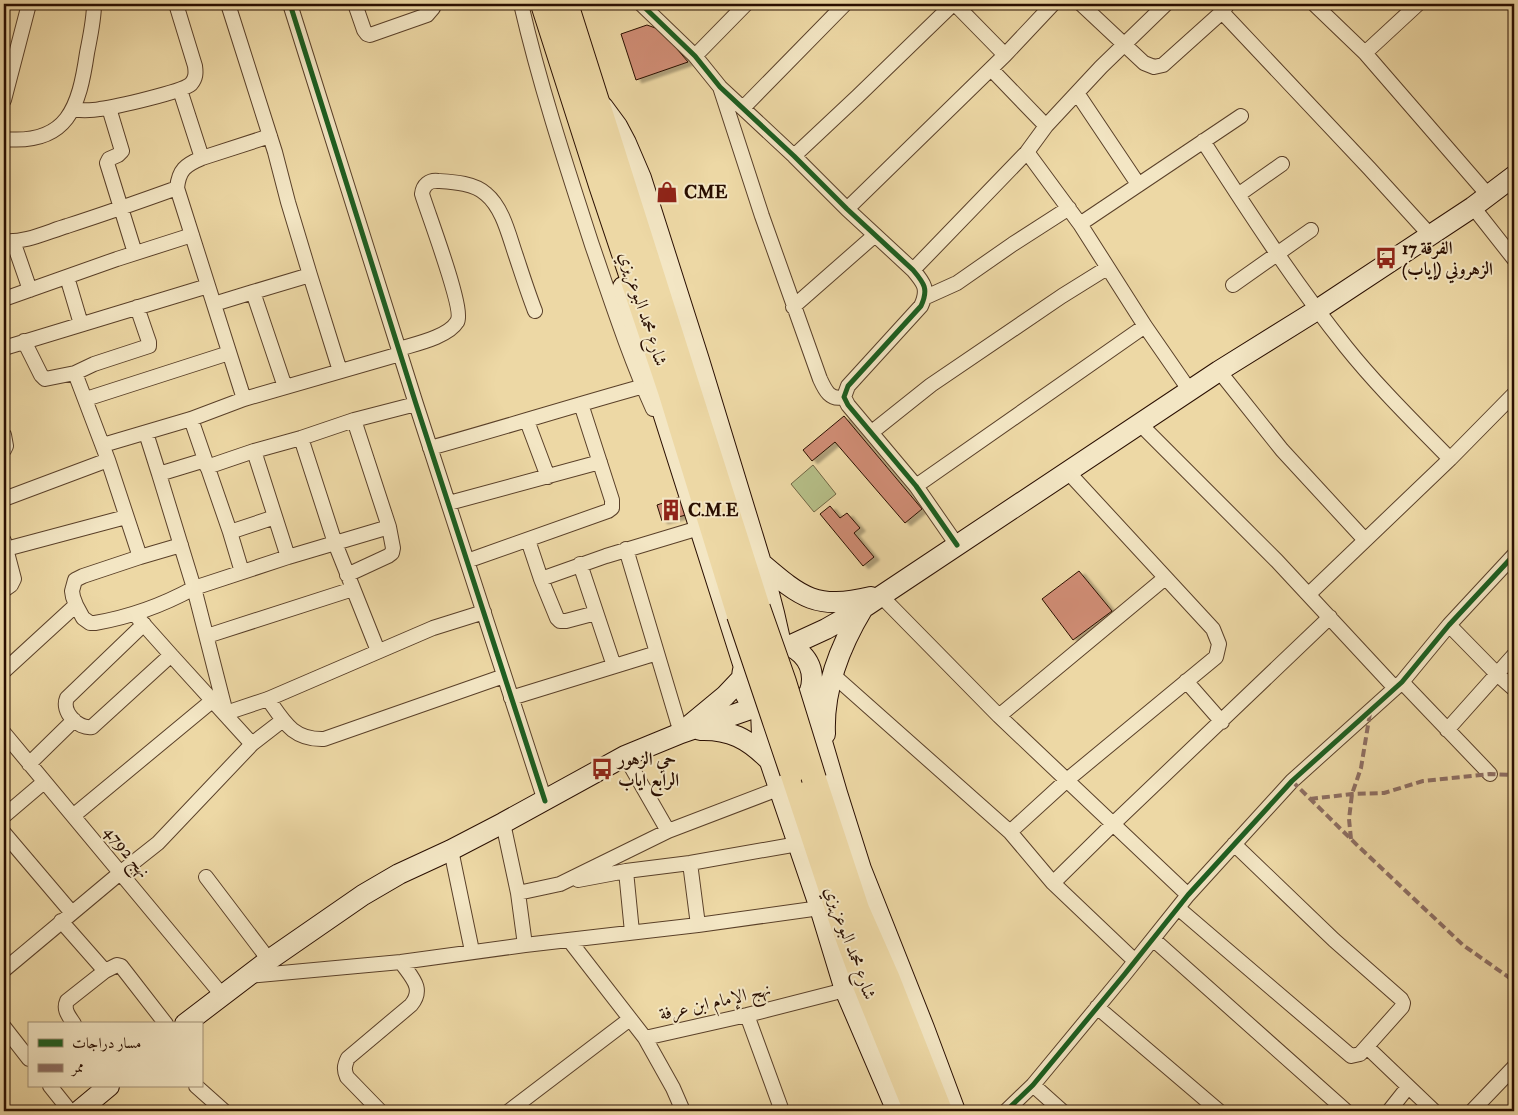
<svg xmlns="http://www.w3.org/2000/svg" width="1518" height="1115" viewBox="0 0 1518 1115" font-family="'IM FELL Double Pica',Amiri,serif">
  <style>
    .green { fill: #b6bf88; stroke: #706644 }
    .building { fill: #d08d75; stroke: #290e00; filter: url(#shadow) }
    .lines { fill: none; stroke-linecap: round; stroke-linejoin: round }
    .minor-casing { stroke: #5a4029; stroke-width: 16 }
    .secondary-casing { stroke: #290e00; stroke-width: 22 }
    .trunk-casing { stroke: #290e00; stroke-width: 26 }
    .minor { stroke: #f3e6c4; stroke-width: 14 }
    .secondary { stroke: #f3e6c4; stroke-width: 20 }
    .trunk { stroke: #edd8a5; stroke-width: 24 }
    .trunk-bridge-casing { stroke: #290e00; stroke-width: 26; stroke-linecap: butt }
    .trunk-bridge { stroke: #edd8a5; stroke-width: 24 }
    .quiet { stroke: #8d6e63; stroke-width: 4; stroke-dasharray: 8 4; stroke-linecap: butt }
    .cycleway-casing { stroke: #f3e6c4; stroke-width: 8 }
    .cycleway { stroke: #1b5e20; stroke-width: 5 }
    .labels { text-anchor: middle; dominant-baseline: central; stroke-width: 4; stroke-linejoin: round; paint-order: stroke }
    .poi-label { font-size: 18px; font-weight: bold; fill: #290e00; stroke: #f3e6c4; text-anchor: start }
    .street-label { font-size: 18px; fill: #290e00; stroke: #f3e6c4 }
  </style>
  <defs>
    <filter id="shadow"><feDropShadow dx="5.5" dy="3" stdDeviation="1" flood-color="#0004"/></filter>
  </defs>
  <rect width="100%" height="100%" fill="#edd8a5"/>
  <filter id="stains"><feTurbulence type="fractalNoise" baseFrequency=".004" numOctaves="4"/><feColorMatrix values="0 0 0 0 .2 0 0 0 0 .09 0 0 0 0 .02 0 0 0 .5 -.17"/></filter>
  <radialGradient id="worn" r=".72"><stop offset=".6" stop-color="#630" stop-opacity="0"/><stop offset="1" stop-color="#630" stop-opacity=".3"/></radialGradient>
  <!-- green -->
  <path class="green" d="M813,465L836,494L814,512L791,484Z"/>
  <!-- building -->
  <path class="building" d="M647,25L661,30L688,62L636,80L621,34Z
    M844,416L922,509L905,523L835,442L812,461L803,450Z
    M680,497L686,515L662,521L657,505Z
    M830,506L840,518L847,513L860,528L854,533L874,557L863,566L820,514Z
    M1079,571L1112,611L1073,640L1042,599Z"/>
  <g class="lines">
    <!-- minor casing -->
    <g class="minor-casing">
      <path id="minor" d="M228,4L275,152L288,202L310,275L340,371
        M290,4L416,404L545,801
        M355,4L364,30L367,34L370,35L427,15L433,8V4
        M521,4C540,86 566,165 592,245C611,300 629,356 653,409
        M641,4L695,56L720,87L794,156L847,209L913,270C924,283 929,289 921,306L848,386L844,397L848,405L916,486L957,545
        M955,4L1005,55
        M1081,4L1144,63L1154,67L1163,65L1222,12L1228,4
        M1314,4L1365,53L1488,195
        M1222,12L1369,168L1430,235
        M1365,53L1418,4
        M695,56L746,4
        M991,69L1046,126
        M720,87L762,216L820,379C825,390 830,401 844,397
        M180,90L202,158C185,165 179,170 177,188L244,399
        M1077,93L1138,184
        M4,100L29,4
        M109,108L122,151L118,155L109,159L107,163L135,253
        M743,108L845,4
        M73,110C82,110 91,111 100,109C115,107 182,92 191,84C196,78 196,73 195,66L176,4
        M4,139C68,145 79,107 87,53C90,37 94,20 94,4
        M1203,141C1248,211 1294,282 1346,347C1378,387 1415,423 1450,459
        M1027,152L1080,224L1145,326L1190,391
        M794,156L858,96L953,4
        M202,158L270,136
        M1238,195L1282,164
        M1473,207L1514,259
        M847,209L1005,55L1053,4
        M1080,224L1241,116
        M4,241C25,243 47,232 67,226C104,214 141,201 177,188
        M13,241L30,290
        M913,270L1027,152L1046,126L1101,67L1166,4
        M67,277L81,324
        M1233,285L1311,230
        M253,292L310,275
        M926,297L957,283L1013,244L1069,208
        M4,299L117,259L192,235
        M214,304L253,292L285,387
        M793,307L875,235
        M4,348L208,286
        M399,349C415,344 448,337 457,322C465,310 428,214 422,194C423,185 429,180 438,181C453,182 474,183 486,194C503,208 509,236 516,256C522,274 528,293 535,311
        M1219,371L1282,450L1365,540
        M75,373L94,364L149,346V342L137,307
        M86,399L229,353
        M191,419L230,532L242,572
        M527,421L548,477
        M1140,424L1277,561L1395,688
        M872,432L931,385L1062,296L1107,268
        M146,433L159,474
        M4,435L6,446L4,450
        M301,438L335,543L378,651
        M103,445L191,419L244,399L400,354
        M430,448C502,428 572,406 644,386
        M108,460L140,557L181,545
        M205,460L159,474L194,588L288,557L389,527
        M207,467L254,451
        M916,486L1145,326
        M4,499L108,460L75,373L45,379L41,375L24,341
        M449,503L600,462
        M230,532L275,517
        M528,540L541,579L557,618L560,621H566L596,613
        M6,549L126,517
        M626,549L681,733
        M140,557L83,576L75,580L72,591L73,597L76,605L83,618L90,623H95C130,617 163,605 194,588L226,713L268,699L433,628L484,612
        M288,557L254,451L301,438L354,420L416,404
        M467,561L608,511L612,508V500L581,404
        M580,564L614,666
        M347,575L388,556L392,553L393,548L389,527L354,420
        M541,579L606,556L699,528
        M4,590L11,585L14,579L4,541
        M1309,594L1450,459L1514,394
        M880,595L999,716L1188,895
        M138,618L171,655L252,744
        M144,624L67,698C61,712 78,729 92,727L171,655
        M1449,625L1497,674L1514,689
        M207,636L353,589
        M4,671L76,605
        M832,674L1010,832L1053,883L1135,961
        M1186,681L1222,722
        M1402,682L1490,774
        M511,698L657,653
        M268,699C284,722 293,740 324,739L504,676
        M999,716L1165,578
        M1447,730L1514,655
        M4,733L222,995
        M625,756L668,831
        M29,764L74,720
        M4,816L44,782
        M73,816L213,700
        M503,823L518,893L525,945
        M1010,832L1067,780L1216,657L1219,644L1213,629L1068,472
        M4,833L72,913
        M451,850L472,951
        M690,863L698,925
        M626,871L632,932
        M206,877L269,960
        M578,880L626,871L690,863L798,844
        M1053,883L1113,824L1330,617
        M518,893L560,884L668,831L778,789
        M1178,908L1351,1056L1360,1054L1402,1007L1403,1003L1401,999L1334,940L1234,844
        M61,921L105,971
        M1153,939L1346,1111
        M569,940L645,1038
        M4,970L120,873L158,843L252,744L283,720
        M249,976L401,962L525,945L698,925L820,908
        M1097,1007L1219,1111
        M747,1015L782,1111
        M74,1024C69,1016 63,1010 67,1001L105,971L117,965L121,966L166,1024
        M4,1027L29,1059
        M1367,1047L1434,1111
        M1033,1085L1062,1111
        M50,1086L70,1111
        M196,1086L224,1111
        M380,1111L347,1077C344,1070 344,1066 348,1058L411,1005C425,988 411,977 401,962
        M509,1111L630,1019
        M683,1111L673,1088L645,1038L747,1015L845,990
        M1006,1111L1033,1085L1124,975L1188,895L1292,781L1402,682L1449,625L1514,555
        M1389,1111L1408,1087
        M1472,1111L1514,1067"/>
    </g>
    <!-- secondary casing -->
    <g class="secondary-casing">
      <path id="secondary" d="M603,107L617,126L626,143L641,178L699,360L761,563L774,613L781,644
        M623,287L744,667
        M761,563C802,598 816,610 871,597
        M742 679a35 35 0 1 1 70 0a35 35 0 1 1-70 0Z
        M789,646L826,629L863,608L1219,371L1317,310L1473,207L1514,176
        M808,694L837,793L861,869L924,1028L955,1111
        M761,710L762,735L765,747L820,908L845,990L897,1111
        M690,725L725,696L742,678
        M700,730C730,729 748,739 768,759
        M825,734C823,689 840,646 863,608
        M185,1024L269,960L363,895L399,874L451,850L503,823L625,756L681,733L756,707
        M79,1111L109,1086"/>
    </g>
    <!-- trunk casing -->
    <g class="trunk-casing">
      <path id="trunk" d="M543,4L601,185L670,391L739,615
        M566,4L758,608
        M792,772L839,914L865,985L916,1111
        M814,779L857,909L887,977L940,1111"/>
    </g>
    <!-- minor -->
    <use href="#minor" class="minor"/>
    <!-- secondary -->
    <use href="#secondary" class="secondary"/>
    <!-- trunk -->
    <use href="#trunk" class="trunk"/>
    <!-- trunk-bridge casing -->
    <g class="trunk-bridge-casing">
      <path id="trunk-bridge" d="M758,608L784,682L814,779
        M739,615L792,772"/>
    </g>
    <!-- trunk-bridge -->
    <use href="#trunk-bridge" class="trunk-bridge"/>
    <!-- quiet -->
    <path class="quiet" d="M1292,781L1358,846L1463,945L1514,981
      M1310,799L1352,794L1384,793L1423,781L1490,774L1514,775
      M1351,839L1349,819L1352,794L1361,768L1370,713"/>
    <!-- cycleway casing -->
    <g class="cycleway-casing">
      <path id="cycleway" d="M290,4L416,404L545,801
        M641,4L695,56L720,87L794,156L847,209L913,270C924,283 929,289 921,306L848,386L844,397L848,405L916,486L957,545
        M1006,1111L1033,1085L1124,975L1188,895L1292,781L1402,682L1449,625L1514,555"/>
    </g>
    <!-- cycleway -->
    <use href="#cycleway" class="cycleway"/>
  </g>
  <!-- icons -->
  <defs>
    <g id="shop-bare" transform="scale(1.725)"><path d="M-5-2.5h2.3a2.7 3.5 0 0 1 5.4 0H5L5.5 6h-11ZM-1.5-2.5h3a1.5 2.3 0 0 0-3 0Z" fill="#8f2418" stroke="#f3e6c4" stroke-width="2.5" paint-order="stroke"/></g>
    <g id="bus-bare" transform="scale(1.725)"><path d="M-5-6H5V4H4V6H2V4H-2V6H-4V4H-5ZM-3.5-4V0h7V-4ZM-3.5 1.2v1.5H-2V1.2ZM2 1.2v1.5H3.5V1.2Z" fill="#8f2418" stroke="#f3e6c4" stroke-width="2.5" paint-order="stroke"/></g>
    <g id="building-bare" transform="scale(1.725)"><path d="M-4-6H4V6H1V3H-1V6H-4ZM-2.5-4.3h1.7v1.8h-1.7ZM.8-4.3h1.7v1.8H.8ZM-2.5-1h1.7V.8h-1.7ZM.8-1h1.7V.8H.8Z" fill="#8f2418" stroke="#f3e6c4" stroke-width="2.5" paint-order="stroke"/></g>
  </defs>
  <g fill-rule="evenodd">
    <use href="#shop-bare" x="667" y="192"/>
    <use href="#bus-bare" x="1386" y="258"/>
    <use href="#building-bare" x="671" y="510"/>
    <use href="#bus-bare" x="602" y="769"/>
  </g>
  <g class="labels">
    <!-- poi labels -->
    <g class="poi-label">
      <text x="684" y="192">CME</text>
      <text x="1402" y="248">الفرقة 17<tspan x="1402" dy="21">الزهروني (إياب)</tspan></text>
      <text x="688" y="510">C.M.E</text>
      <text x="618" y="759">حي الزهور<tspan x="618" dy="21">الرابع اياب</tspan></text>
    </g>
    <!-- street labels -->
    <g class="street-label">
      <text transform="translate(643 309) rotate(72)">شارع محمد البوعزيزي</text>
      <text transform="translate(127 852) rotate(51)">نهج 4792</text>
      <text transform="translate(850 943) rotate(70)">شارع محمد البوعزيزي</text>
      <text transform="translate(715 1002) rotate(-13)">نهج الإمام ابن عرفة</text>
    </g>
  </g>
  <!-- margin -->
  <rect width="1518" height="1115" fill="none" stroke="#edd8a5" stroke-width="20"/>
  <rect x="5" y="5" width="1508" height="1105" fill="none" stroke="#290e00" stroke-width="2.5"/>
  <rect x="10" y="10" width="1498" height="1095" fill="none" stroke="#290e00"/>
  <!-- legend -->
  <rect x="28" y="1022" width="175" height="65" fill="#f3e6c4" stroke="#a29076"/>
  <rect x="38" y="1039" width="25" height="8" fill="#1b5e20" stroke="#a29076"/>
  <text x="72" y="1048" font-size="15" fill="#290e00">مسار دراجات</text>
  <rect x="38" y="1064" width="25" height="8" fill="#8d6e63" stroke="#a29076"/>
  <text x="72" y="1072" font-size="15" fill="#290e00">ممر</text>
  <rect width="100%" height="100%" filter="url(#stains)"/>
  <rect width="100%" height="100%" fill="url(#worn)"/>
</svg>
